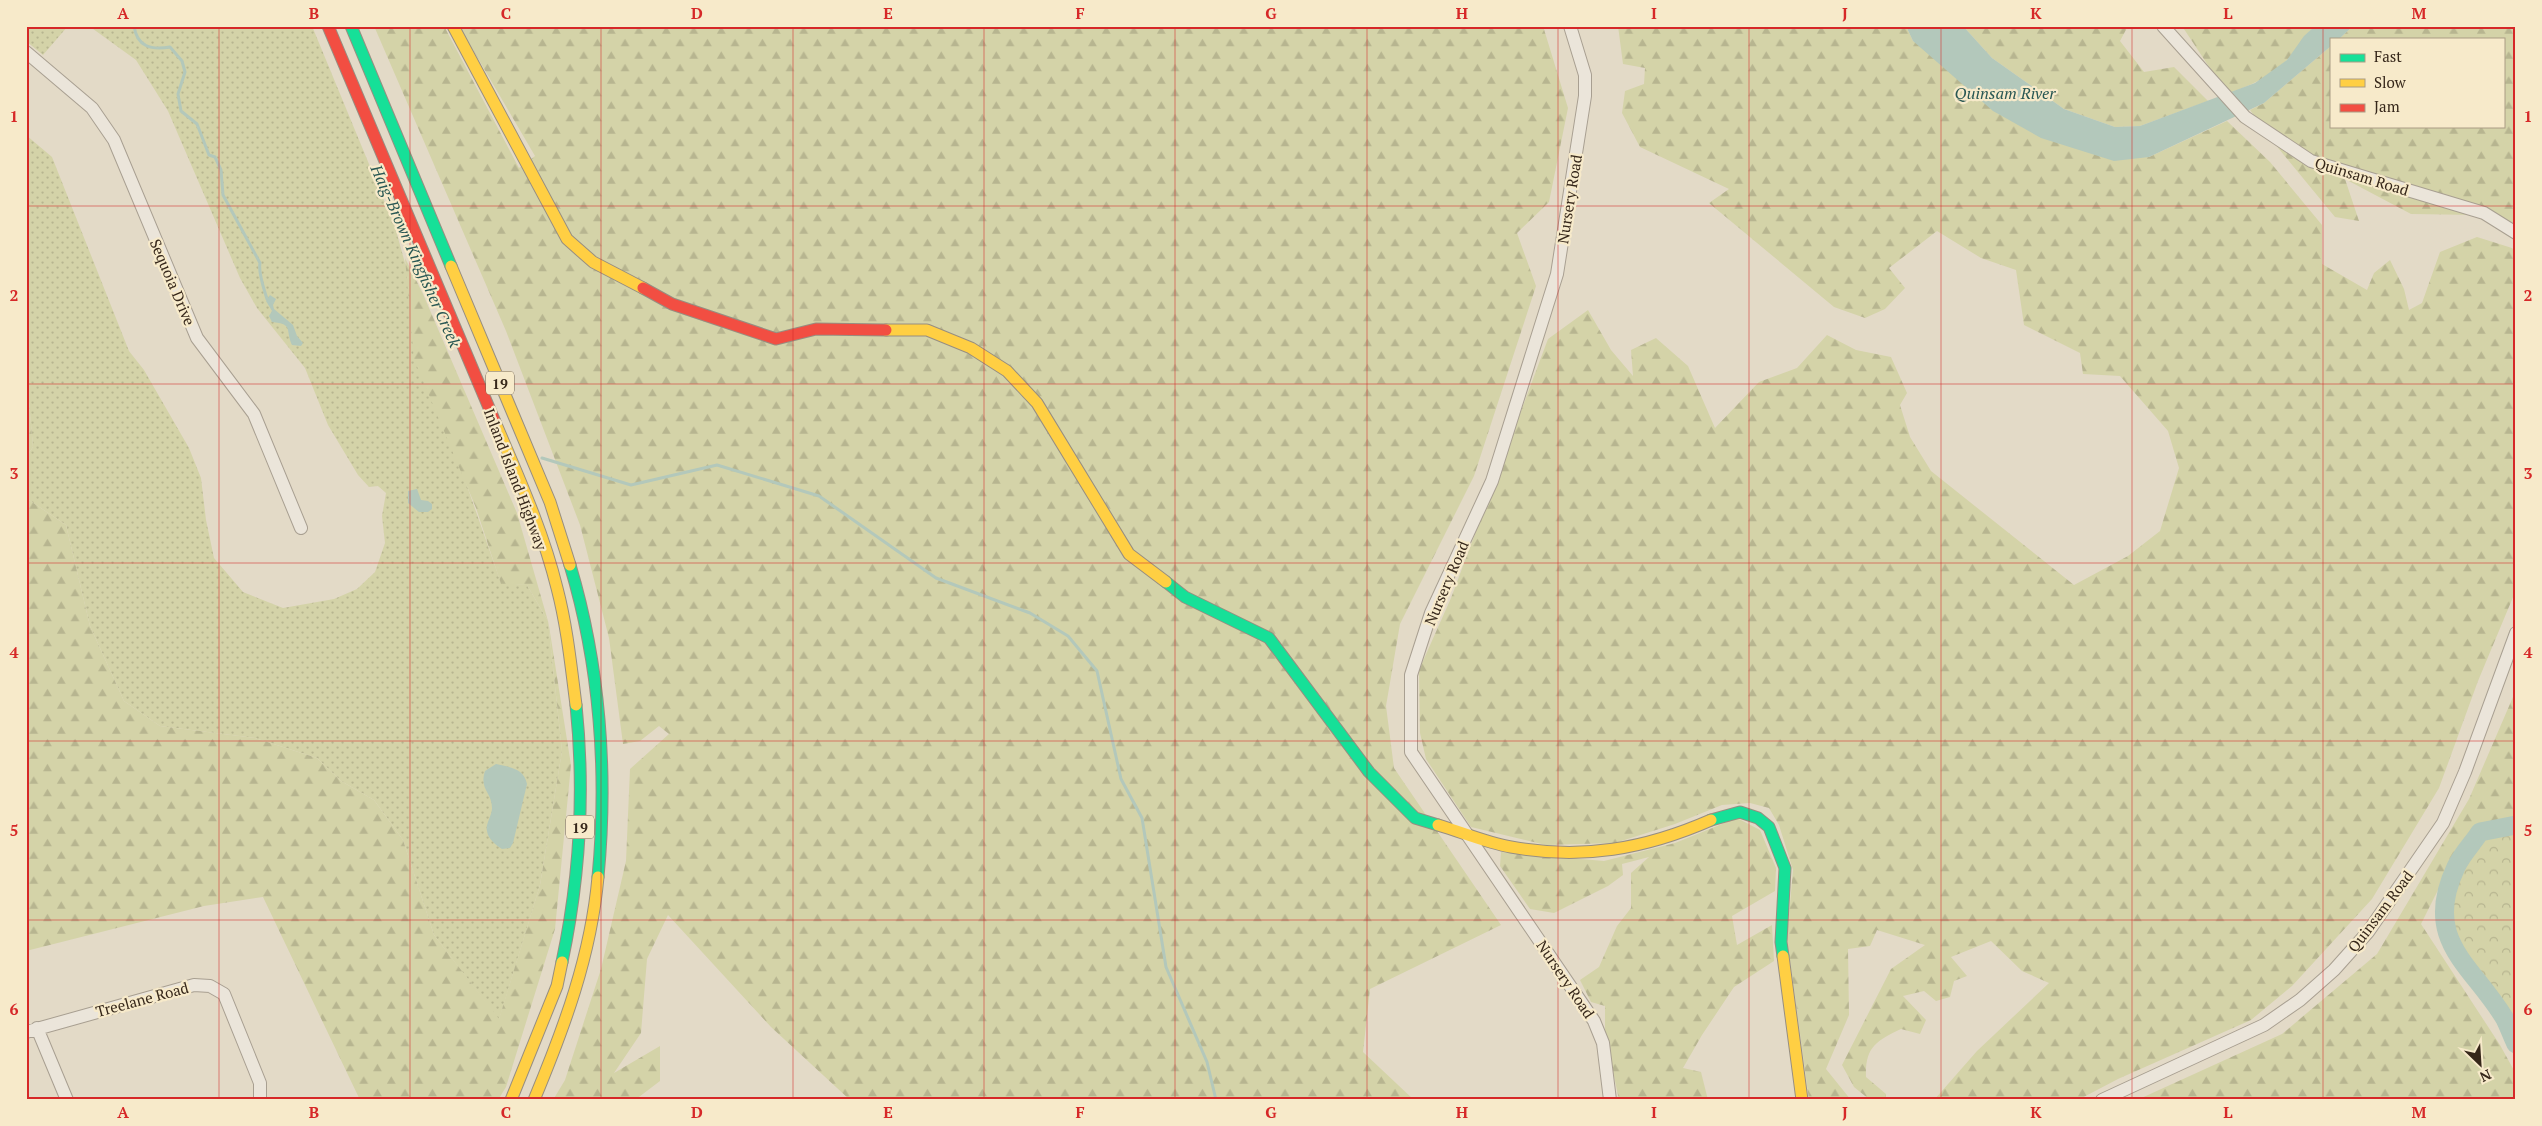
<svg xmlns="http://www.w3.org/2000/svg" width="2542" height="1126" viewBox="0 0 2542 1126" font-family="'PT Serif',serif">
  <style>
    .grass { fill: url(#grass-dots) }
    .forest { fill: url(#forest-firs) }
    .park { fill: url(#park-crowns) }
    .water { fill: #b3c8bb }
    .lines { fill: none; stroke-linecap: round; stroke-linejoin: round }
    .stream { stroke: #b3c8bb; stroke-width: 3 }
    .river { stroke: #b3c8bb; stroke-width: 19 }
    .street-casing { stroke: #a89f91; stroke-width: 14 }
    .fast-casing { stroke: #978e81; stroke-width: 13 }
    .slow-casing { stroke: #978e81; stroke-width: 13 }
    .jam-casing { stroke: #978e81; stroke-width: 13 }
    .street { stroke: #ebe5da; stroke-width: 12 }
    .fast { stroke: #16e098; stroke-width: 11 }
    .slow { stroke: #ffcf43; stroke-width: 11 }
    .jam { stroke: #f24e42; stroke-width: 11 }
    .grid { fill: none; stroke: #d62828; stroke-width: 1; stroke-opacity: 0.55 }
    .labels { text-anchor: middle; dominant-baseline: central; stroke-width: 4.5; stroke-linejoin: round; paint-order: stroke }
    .shield { fill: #f7eaca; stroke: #70624f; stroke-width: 1 }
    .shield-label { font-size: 14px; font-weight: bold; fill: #36271a }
    .street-label { font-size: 15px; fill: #36271a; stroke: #f7eaca }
    .water-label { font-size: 16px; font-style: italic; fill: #285753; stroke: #f7eaca }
    .neatline { fill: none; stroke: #d62828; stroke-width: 2 }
    .grid-label { font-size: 16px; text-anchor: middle; font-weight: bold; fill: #d62828 }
  </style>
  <defs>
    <pattern id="grass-dots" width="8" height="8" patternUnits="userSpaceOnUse" patternTransform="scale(1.25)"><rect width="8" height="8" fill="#d4d3a8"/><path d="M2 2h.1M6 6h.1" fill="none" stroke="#b7b590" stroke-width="1.8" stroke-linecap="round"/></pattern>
    <pattern id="forest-firs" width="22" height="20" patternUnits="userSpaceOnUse" patternTransform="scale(1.25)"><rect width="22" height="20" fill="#d4d3a8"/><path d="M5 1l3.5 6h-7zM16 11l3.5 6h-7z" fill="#b7b590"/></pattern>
    <pattern id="park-crowns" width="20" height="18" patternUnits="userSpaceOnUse" patternTransform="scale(1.25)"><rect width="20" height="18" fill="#d4d3a8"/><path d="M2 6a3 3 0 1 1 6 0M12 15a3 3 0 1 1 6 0" fill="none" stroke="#b7b590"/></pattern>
  </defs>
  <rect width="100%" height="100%" fill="#e3dac7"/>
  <!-- grass -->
  <path class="grass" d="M26,26H68L43,55L26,41Z
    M89,26H312L395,227L466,483L501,583L527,585L548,621L562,751L540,885L499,1020L434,935L403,840L374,800L341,781L317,758L255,738L160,726L124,701L90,626L66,525L26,498V457L33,447L29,402L26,397V135L52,157L129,351L144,370L189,448L201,478L206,520L214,558L243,592L283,608L334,599L357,589L375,572L385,543L382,516L386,493L378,486L369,487L358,475L328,425L305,368L257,308L240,278L168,111L136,60Z"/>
  <!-- forest -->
  <path class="forest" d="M374,26H444L519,168L535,156L459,26H1543L1568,108L1549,202L1517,233L1536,286L1474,476L1400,624L1386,706L1394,768L1501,925L1370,989L1363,1052L1414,1100H850L771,1027L668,915L647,959L641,1033L614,1073L660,1046V1081L635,1100H553L565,1080L601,969L626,861L630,769L669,734L659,726L640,741L623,744L609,638L580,525L506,331Z
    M1618,26H1906L1913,41L2149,157L2227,121L2270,162L2322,225V264L2367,290L2374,273L2390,260L2404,289L2409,310L2422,303L2440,252L2477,237L2512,248L2516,252V590L2478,681L2439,788L2372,899L2292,986L2251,1020L2118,1079L2078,1100H1934L1977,1051L2049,983L2022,971L1991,941L1951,957L1967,976L1954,981L1950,997L1936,1001L1924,991L1903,996L1926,1020L1920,1034L1901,1029C1876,1041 1865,1047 1866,1077L1886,1094V1100H1870L1854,1087L1842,1065L1891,969L1925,945L1877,930L1870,946L1848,949L1849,1015L1826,1069L1851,1100H1809L1787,938L1793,870L1779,825L1769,808L1750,803L1722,805L1675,824L1615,843L1546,845L1471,827L1426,759L1420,733L1419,670L1451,598L1548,339L1588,310L1611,350L1633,376L1631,350L1656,338L1688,366L1715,428L1759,382L1797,368L1827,335L1856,350L1891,357L1907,393L1900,405L1910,437L1931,471L2074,585L2128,556L2160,531L2179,468L2168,431L2120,376L2083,374L2080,353L2024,325L2016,270L1981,258L1937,231L1889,268L1905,288L1885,309L1865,318L1834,307L1709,203L1729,189L1640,147L1622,113L1625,91L1644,84L1645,68L1623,64Z
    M1963,26H2128L2120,41L2144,72L2174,67L2208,101L2140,126L2115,127L2064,109L1992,58Z
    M2182,26H2315C2304,36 2298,48 2288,59C2272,77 2248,86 2227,94Z
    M2353,26H2516V232L2476,215L2411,214L2345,179L2359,221L2335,217L2279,149L2250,110L2264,103L2331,46V126H2503V39H2339Z
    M405,258L423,294L517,513L548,621L549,626L571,765L555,929L506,1087L498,1100H360L263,897L204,906L26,951V498L66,525L90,626L124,701L160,726L255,738L317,758L341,781L374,800L403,840L434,935L499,1019L540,885L562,751L548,621L527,585L501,584L476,508L414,359Z
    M26,397L29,402L33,447L26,457Z
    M2516,690V822L2493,829L2477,828L2450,866L2421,924L2500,1045L2516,1074V1100H2137L2282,1034L2377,954L2469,799Z
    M1737,818L1760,830L1776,868L1775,891L1732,916L1737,945L1772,925L1774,961L1734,987L1702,1035L1683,1068L1701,1072L1708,1100H1619L1605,1033V1006L1591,1002L1580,980L1599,967L1617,926L1631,908V873L1649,857L1622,864L1623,875L1608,886L1554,913L1530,909L1500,866L1501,852L1604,861L1675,843Z"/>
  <!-- park -->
  <path class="park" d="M2480,832H2516V1044C2512,1036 2509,1027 2505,1019C2473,965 2421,941 2456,867C2462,854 2473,843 2480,832Z"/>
  <!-- water -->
  <path class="water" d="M1906,26H1963L1992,58L2064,109L2115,127L2140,126L2255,83L2287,60L2304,36L2315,26H2353L2339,39H2331V46L2264,103L2149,157L2114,161L2041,138L1993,111L1913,41Z
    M270,295L276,299L273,305L274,309L293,325L297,336L303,343L301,346L292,345C285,330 294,324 272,322L269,316L272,311L266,301Z
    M417,489L421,500L428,501L432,504V509L428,512H419L408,503V491Z
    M496,764C509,767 524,768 527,784L513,843L510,848L502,849C496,845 488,839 487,831C485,824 492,816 492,808C492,792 479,790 485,771Z"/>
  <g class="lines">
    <!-- stream -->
    <path class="stream" d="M134,26C137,47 151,50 170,47L182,61L185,72L178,94L181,111L197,124L209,155L215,157L221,170L223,195L260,263C258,273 264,289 267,299
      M542,458L631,485L717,465L819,496L936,578L1030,613L1068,636L1097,671L1121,779L1142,818L1166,967L1207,1062L1216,1100"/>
    <!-- river -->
    <path class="river" d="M2516,825L2480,832C2473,843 2462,854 2456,867C2421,941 2473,965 2505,1019C2509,1027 2512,1036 2516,1044"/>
    <!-- street casing -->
    <g class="street-casing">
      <path id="street" d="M1570,26L1585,75V96L1557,274L1492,481L1431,613L1411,675V752L1594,1021L1603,1043L1610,1100
        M2163,26L2245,117L2311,161L2484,213L2516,233
        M26,52L92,108L114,140L197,338L254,414L301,528
        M37,1028L67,1100
        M26,1032L194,985L210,986L224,994L260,1083V1100
        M2102,1100L2264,1025L2300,1000L2334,970L2368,932L2443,823L2465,772L2516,633"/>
    </g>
    <!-- fast casing -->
    <g class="fast-casing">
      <path id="fast" d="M351,26L451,266
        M570,565C600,665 608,773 598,877
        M1166,582L1185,597L1269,638L1369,772L1415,818L1438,825
        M1711,820L1740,812L1758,818L1769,827L1785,868L1781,942L1783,956
        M562,962C580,877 585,792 576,705"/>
    </g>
    <!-- slow casing -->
    <g class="slow-casing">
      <path id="slow" d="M453,26L567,239L593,262L643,288
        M451,266L550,502L570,565
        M886,330H927L971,348L1007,371L1037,403L1129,554L1166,582
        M495,422C518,476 543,531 557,588C567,626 571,666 576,705
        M1438,825C1462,832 1487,843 1511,847C1582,860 1645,849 1711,820
        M1783,956L1802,1100
        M511,1100L557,986L562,962
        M534,1100C564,1028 591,956 598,877"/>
    </g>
    <!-- jam casing -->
    <g class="jam-casing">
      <path id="jam" d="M328,26L495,422
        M643,288L672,304L776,339L816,329L886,330"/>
    </g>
    <!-- street -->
    <use href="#street" class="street"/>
    <!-- fast -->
    <use href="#fast" class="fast"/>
    <!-- slow -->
    <use href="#slow" class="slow"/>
    <!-- jam -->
    <use href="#jam" class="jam"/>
  </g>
  <!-- grid -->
  <path class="grid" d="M219,26V1100M410,26V1100M601,26V1100M793,26V1100M984,26V1100M1175,26V1100M1367,26V1100M1558,26V1100M1749,26V1100M1941,26V1100M2132,26V1100M2323,26V1100M26,206H2516M26,384H2516M26,563H2516M26,741H2516M26,920H2516"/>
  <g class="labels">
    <!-- shield labels -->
    <g class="shield">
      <rect x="486" y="371.5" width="28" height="23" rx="4"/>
      <rect x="566" y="815.5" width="28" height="23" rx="4"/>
    </g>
    <g class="shield-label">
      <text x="500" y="383">19</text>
      <text x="580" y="827">19</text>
    </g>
    <!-- street labels -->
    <g class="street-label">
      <text transform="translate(2362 176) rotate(17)">Quinsam Road</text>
      <text transform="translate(1569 199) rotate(-81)">Nursery Road</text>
      <text transform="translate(173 282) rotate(67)">Sequoia Drive</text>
      <text transform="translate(516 479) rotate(69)">Inland Island Highway</text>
      <text transform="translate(1446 583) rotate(-67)">Nursery Road</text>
      <text transform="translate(2380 911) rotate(-53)">Quinsam Road</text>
      <text transform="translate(1566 979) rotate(56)">Nursery Road</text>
      <text transform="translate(142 999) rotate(-15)">Treelane Road</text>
    </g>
    <!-- water labels -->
    <g class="water-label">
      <text x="2005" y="93">Quinsam River</text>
      <text transform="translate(416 256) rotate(66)">Haig-Brown Kingfisher Creek</text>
    </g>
  </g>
  <!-- border -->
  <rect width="2542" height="1126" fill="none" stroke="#f7eaca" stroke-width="55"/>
  <!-- legend -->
  <rect x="2330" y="38" width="175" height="90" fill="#f7eaca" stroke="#aa9c84"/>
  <rect x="2340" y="54" width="25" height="8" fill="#16e098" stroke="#aa9c84"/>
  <text x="2374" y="62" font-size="15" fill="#36271a">Fast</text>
  <rect x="2340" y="79" width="25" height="8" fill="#ffcf43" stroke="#aa9c84"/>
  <text x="2374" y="88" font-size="15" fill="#36271a">Slow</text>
  <rect x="2340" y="104" width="25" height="8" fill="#f24e42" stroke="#aa9c84"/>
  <text x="2374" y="112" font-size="15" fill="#36271a">Jam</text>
  <!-- north arrow -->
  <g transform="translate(2480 1064) rotate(155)" stroke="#f7eaca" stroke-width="4" paint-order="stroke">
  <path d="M0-4L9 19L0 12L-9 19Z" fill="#36271a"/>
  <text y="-8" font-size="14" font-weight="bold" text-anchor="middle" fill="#36271a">N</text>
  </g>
  <rect x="28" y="28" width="2486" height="1070" class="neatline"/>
  <g class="grid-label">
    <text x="123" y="19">A</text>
    <text x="314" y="19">B</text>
    <text x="506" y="19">C</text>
    <text x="697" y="19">D</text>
    <text x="888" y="19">E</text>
    <text x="1080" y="19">F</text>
    <text x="1271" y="19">G</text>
    <text x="1462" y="19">H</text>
    <text x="1654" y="19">I</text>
    <text x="1845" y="19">J</text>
    <text x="2036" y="19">K</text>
    <text x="2228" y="19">L</text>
    <text x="2419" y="19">M</text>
    <text x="14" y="122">1</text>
    <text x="2528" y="122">1</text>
    <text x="14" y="301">2</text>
    <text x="2528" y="301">2</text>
    <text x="14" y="479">3</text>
    <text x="2528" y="479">3</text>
    <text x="14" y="658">4</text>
    <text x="2528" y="658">4</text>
    <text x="14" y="836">5</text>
    <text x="2528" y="836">5</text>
    <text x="14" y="1015">6</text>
    <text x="2528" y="1015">6</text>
    <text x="123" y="1118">A</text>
    <text x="314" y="1118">B</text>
    <text x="506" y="1118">C</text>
    <text x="697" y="1118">D</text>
    <text x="888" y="1118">E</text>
    <text x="1080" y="1118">F</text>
    <text x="1271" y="1118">G</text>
    <text x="1462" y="1118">H</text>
    <text x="1654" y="1118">I</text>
    <text x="1845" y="1118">J</text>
    <text x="2036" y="1118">K</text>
    <text x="2228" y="1118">L</text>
    <text x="2419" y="1118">M</text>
  </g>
</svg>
